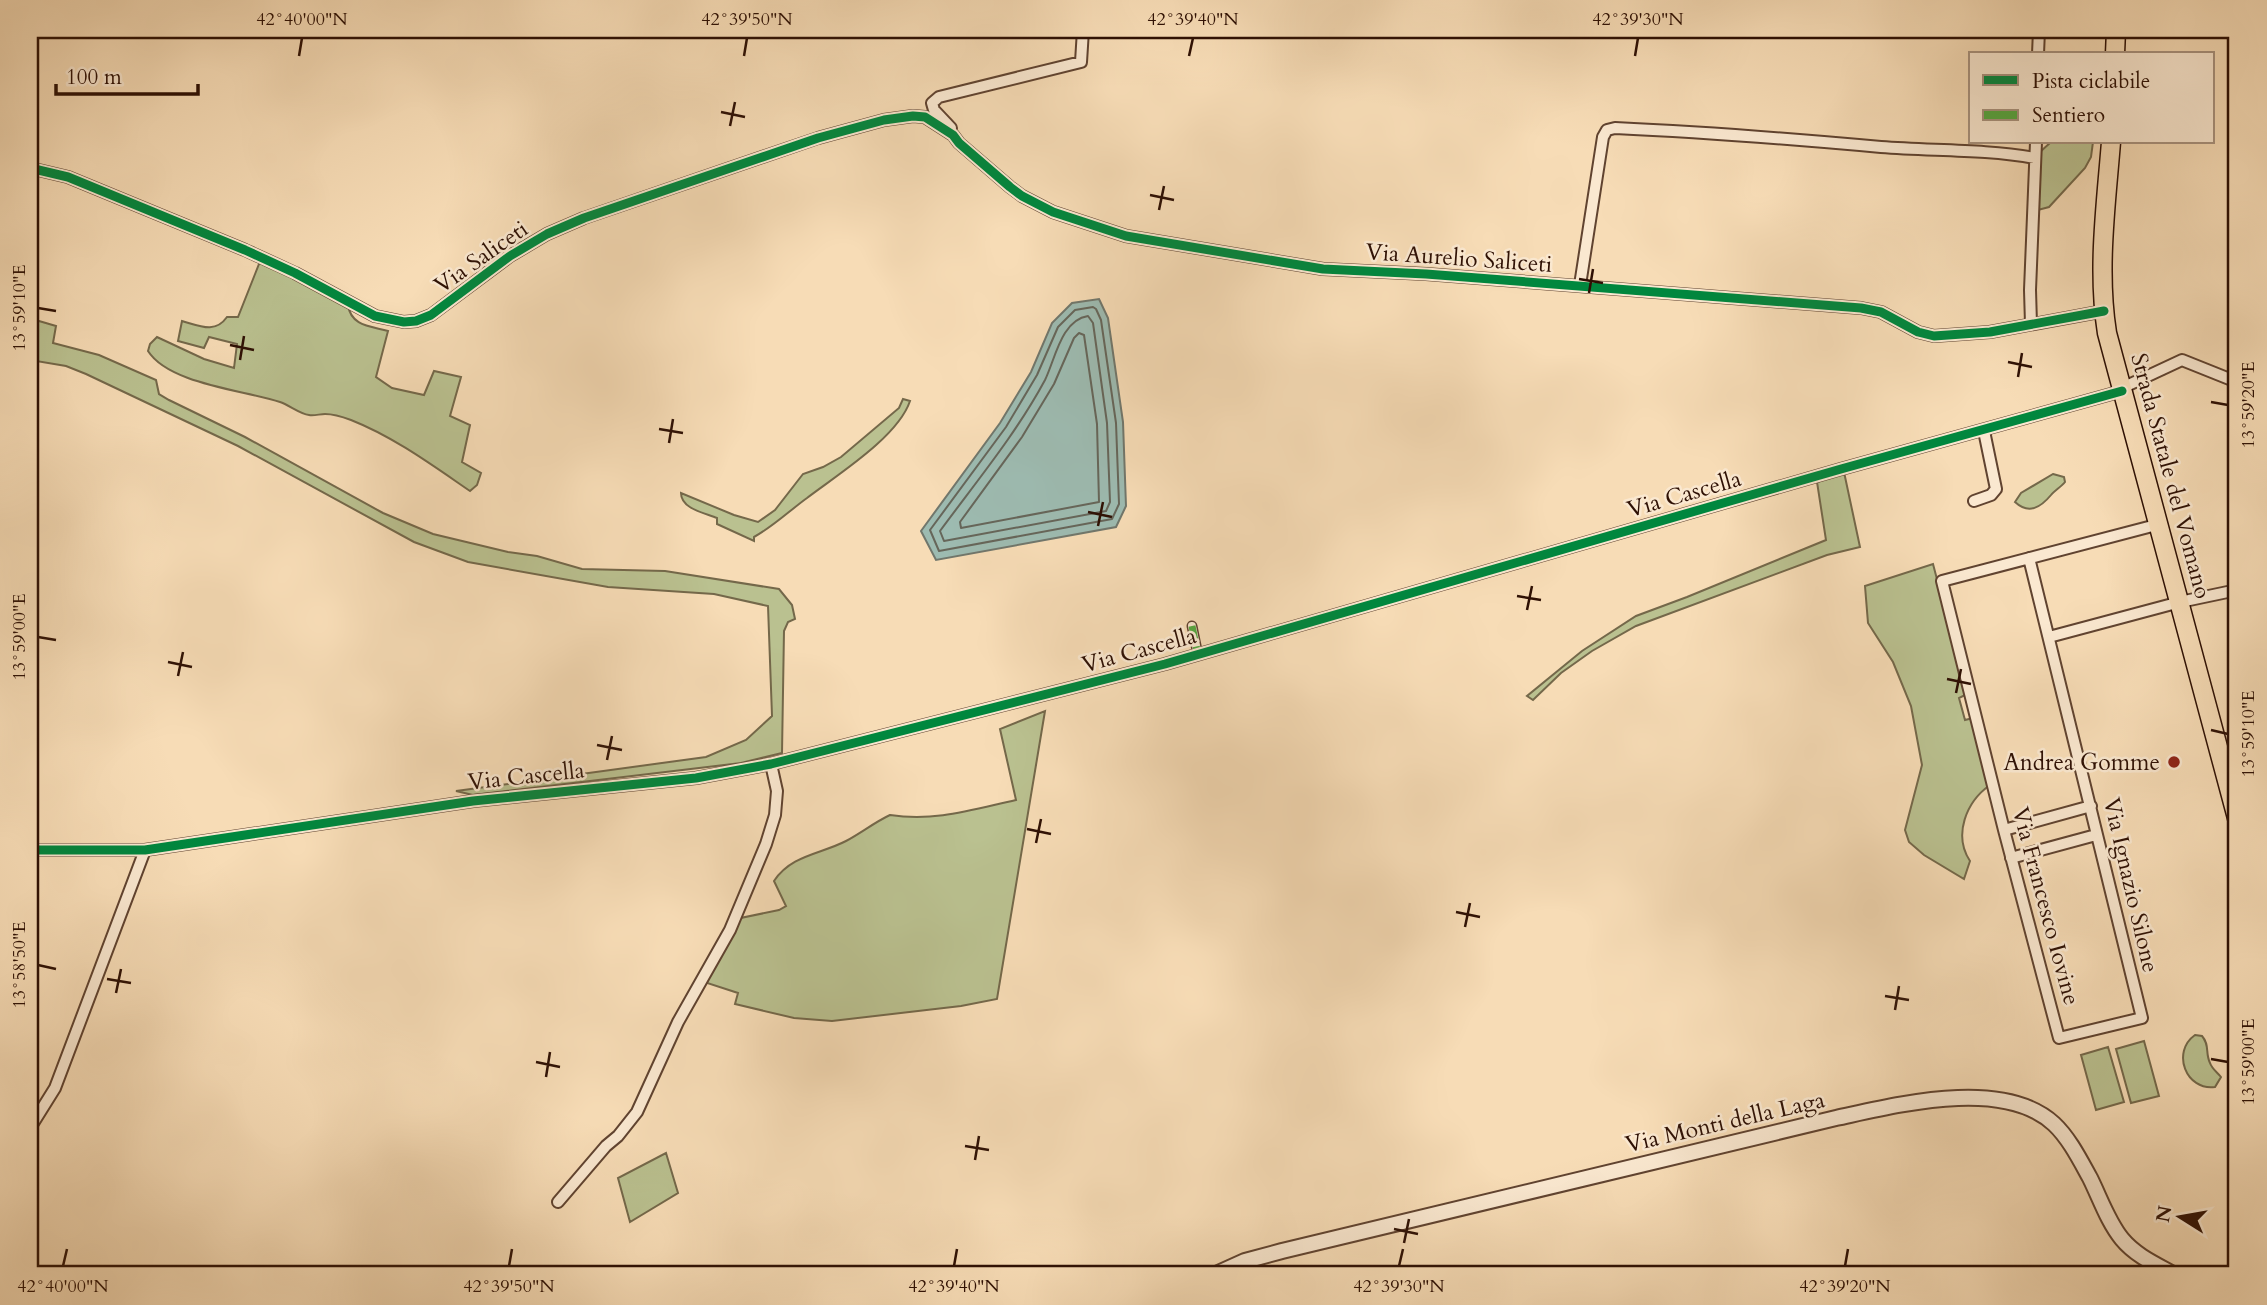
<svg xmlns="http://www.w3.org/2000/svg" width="2267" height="1305" viewBox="0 0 2267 1305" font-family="Cardo,serif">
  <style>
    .green { fill: #bac190; stroke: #74684a; stroke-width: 2 }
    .water { fill: #9dbbb1; stroke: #71776c; stroke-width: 2 }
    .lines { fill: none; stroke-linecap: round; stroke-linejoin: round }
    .shore { stroke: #66665a; stroke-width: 2 }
    .pedestrian-casing { stroke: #604330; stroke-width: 11 }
    .minor-casing { stroke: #604330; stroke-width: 14 }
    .tertiary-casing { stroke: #604330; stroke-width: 18 }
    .primary-casing { stroke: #2e1004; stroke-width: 21 }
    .pedestrian { stroke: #fae8d0; stroke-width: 8 }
    .minor { stroke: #fae8d0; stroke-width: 10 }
    .tertiary { stroke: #fae8d0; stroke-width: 14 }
    .primary { stroke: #f7dcb6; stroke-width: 18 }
    .quiet { stroke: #54a840; stroke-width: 7; stroke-dasharray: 14 7; stroke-linecap: butt }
    .cycleway-casing { stroke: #fae8d0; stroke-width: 13 }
    .cycleway { stroke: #00873e; stroke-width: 9 }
    .ticks { fill: none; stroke: #2e1004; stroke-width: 2.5 }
    .poi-dot { fill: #8f2418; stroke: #fae8d0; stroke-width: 2.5 }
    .labels { text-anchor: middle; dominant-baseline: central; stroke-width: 5; stroke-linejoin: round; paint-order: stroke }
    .street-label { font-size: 23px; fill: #2e1004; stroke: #fae8d0 }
    .poi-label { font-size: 23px; fill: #2e1004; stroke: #fae8d0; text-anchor: end }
    .neatline { fill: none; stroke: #2e1004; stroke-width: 2.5 }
    .ticks-label { font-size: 18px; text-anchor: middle; fill: #2e1004 }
  </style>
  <rect width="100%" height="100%" fill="#f7dcb6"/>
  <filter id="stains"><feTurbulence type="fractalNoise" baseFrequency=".00286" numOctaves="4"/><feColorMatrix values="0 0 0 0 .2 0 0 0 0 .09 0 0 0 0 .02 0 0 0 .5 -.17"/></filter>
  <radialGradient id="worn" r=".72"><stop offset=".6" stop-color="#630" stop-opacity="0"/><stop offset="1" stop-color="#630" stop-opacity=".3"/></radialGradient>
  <!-- green -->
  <path class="green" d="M2051,142H2093L2091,157L2085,168L2049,207L2038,210L2040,152Z
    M261,259L348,305C351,326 370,326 388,331L376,377L392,388L424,395L434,371L461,377L450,416L470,425L462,462L481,473L477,485L470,491C432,465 394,437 351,420C343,417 333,414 325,414C320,414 314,416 309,415C300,414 289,405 280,402C243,390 169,384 148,351L150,344L157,337L204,359L234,368L237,344L209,337L204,348L178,341L182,321C200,326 215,334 227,317H238Z
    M39,321L56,326L53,343L99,355L156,380L159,394L169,400L245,437L383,513L433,534L508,552L537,556L582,569L665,571L779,589L792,605L795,619L788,622L784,631L782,753L741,763L473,795L456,791L706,757L746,740L772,716L768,606L714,594L608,587L468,562L414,542L238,446L86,374L66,366L30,360V331Z
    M903,399L910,401C898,437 837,475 807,498C789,511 774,526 754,537V541L717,524V518C705,513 681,509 681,493L734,515L758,522L775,510L803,474L823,467L841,457L899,408Z
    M1844,472L1860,547L1827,555L1636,626L1592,651L1561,673L1533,700L1527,696L1582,651L1636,616L1687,597L1826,540L1817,482Z
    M2053,474L2064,477L2065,482C2061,487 2055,490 2051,495C2041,507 2029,515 2015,502L2021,493Z
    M1933,564L1967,694L1959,698L1965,720L1973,718L1990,785C1966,802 1953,835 1970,861L1964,879L1924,855L1909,842L1905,830L1922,765L1911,706L1893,662L1868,623L1865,586Z
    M1045,711L997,999L961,1006L832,1021L794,1018L735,1004L738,993L704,982L736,919L779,910L786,906L774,881C791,855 821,854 846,841C861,833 875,822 890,815C934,822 971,810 1016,800L1000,729Z
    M2195,1035L2202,1036C2210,1045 2205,1053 2210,1063C2212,1069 2217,1072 2221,1077L2215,1087C2186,1091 2171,1052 2195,1035Z
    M2144,1041L2159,1096L2131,1103L2116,1049Z
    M2108,1047L2124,1102L2096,1110L2081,1055Z
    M666,1153L678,1193L630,1222L618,1178Z"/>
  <!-- water -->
  <path class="water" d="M1099,299L1108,318L1123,422L1126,506L1116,527L936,560L921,531L1000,423L1031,372L1052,323L1072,303Z"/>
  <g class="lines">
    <!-- shore -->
    <path class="shore" d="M1093,307L1096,309L1101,320L1116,423L1119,504L1112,519L939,551L930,530L1006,427L1037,375L1058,327L1075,310Z
      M1088,316L1093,323L1107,423L1110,502L1106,511L944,541L940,531C976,482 1016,434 1045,380C1055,360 1061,320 1088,316Z
      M1079,333L1084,335L1097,424L1099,502L961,528L960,522L1022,437L1054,384L1074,338Z"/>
    <!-- pedestrian casing -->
    <g class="pedestrian-casing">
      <path id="pedestrian" d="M1192,626L1198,655"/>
    </g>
    <!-- minor casing -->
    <g class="minor-casing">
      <path id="minor" d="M2038,54L2039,30
        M951,128L934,110L932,103L939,97L1081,62L1083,30
        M30,168L68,177L245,250L295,273L375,316L404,322L416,321L431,315L510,256L547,234L584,218L818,138L884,120L913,116L925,117L953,135L959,143L1010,187L1022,196L1053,212L1126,236L1323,269L1426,274L1861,308L1881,312L1918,332L1934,336L1990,332L2104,311
        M1580,285L1603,137L1607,130L1615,128C1704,132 1793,139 1881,147C1933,151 1984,149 2035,158
        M2031,324L2030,290L2036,142
        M2122,388L2182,360L2237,382
        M1974,501L1991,495L1996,489L1984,431
        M2029,558L2142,1018L2059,1038L2004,830L1942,581L2160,524
        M2049,637L2180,602L2237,590
        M2004,830L2091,806
        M30,850H145L473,801L696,778L771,764L1165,664L1841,469L2122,391
        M2011,858L2096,835
        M30,1128L55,1088L145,850
        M558,1202L606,1146L618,1136L637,1112L678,1022L730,930L766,844L775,815L777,791L771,764"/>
    </g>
    <!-- tertiary casing -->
    <g class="tertiary-casing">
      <path id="tertiary" d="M1214,1275L1245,1261L1282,1251L1836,1118C1897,1105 2003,1077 2054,1124C2069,1138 2080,1160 2090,1178C2100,1198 2108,1222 2122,1239C2136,1256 2157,1265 2175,1275"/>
    </g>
    <!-- primary casing -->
    <g class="primary-casing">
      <path id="primary" d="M2115,54L2116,30
        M2111,142C2106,205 2097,270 2107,333L2237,818"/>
    </g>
    <!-- pedestrian -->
    <use href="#pedestrian" class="pedestrian"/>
    <!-- minor -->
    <use href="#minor" class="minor"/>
    <!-- tertiary -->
    <use href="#tertiary" class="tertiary"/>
    <!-- primary -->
    <use href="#primary" class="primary"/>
    <!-- quiet -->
    <path class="quiet" d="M1192,626L1198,655"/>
    <!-- cycleway casing -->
    <g class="cycleway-casing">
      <path id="cycleway" d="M30,168L68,177L245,250L295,273L375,316L404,322L416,321L431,315L510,256L547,234L584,218L818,138L884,120L913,116L925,117L953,135L959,143L1010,187L1022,196L1053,212L1126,236L1323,269L1426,274L1861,308L1881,312L1918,332L1934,336L1990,332L2104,311
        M30,850H145L473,801L696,778L771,764L1165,664L1841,469L2122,391"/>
    </g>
    <!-- cycleway -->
    <use href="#cycleway" class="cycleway"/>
  </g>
  <!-- ticks -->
  <path class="ticks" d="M299,56L302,38M744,56L747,38M1189,56L1193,38M1635,56L1638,38M721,112L745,117M730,126L735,102M1150,195L1174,200M1159,210L1164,186M1579,279L1603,283M1589,293L1593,269M38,308L56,311M230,345L254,350M240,360L244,336M2008,362L2032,367M2018,377L2022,353M2211,402L2228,405M659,429L683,433M669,443L673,419M1088,512L1112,517M1098,526L1103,502M1517,596L1541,600M1527,610L1532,586M38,637L56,640M168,662L192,667M178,676L183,652M1947,679L1971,684M1956,693L1961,669M2211,730L2228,734M597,745L622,750M607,760L612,736M1027,829L1051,834M1036,843L1041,819M1456,912L1480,917M1465,927L1470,903M38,965L56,969M107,979L131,983M116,993L121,969M1885,996L1909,1000M1895,1010L1899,986M2211,1059L2228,1062M536,1062L560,1067M546,1077L550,1052M965,1146L989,1150M975,1160L979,1136M1394,1229L1418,1234M1404,1243L1409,1219M63,1266L67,1249M509,1266L512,1249M954,1266L957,1249M1399,1266L1403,1249M1845,1266L1848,1249"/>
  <!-- markers -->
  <circle class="poi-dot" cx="2174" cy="762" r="7"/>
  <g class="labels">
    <!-- street labels -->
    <g class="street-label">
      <text transform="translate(481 257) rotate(-35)">Via Saliceti</text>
      <text transform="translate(1459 258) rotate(4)">Via Aurelio Saliceti</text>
      <text transform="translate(2171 476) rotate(75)">Strada Statale del Vomano</text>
      <text transform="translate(1684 494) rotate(-16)">Via Cascella</text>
      <text transform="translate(1139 650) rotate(-15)">Via Cascella</text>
      <text transform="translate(526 776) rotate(-6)">Via Cascella</text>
      <text transform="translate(2131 885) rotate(77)">Via Ignazio Silone</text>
      <text transform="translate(2046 906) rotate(75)">Via Francesco Iovine</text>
      <text transform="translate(1725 1122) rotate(-13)">Via Monti della Laga</text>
    </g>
    <!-- poi labels -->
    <g class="poi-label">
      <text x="2160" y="762">Andrea Gomme</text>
    </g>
  </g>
  <!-- margin -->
  <rect width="2267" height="1305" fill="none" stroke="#f7dcb6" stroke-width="77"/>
  <!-- legend -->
  <rect x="1969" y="52" width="245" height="91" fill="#fae8d0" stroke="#a8927e" stroke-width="2"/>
  <rect x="1983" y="75" width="35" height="10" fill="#00873e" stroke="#a8927e" stroke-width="2"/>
  <text x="2032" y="88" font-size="21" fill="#2e1004">Pista ciclabile</text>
  <rect x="1983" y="110" width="35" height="10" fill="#54a840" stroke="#a8927e" stroke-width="2"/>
  <text x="2032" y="122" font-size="21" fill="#2e1004">Sentiero</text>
  <!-- north arrow -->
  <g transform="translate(2180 1217) rotate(281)" stroke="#fae8d0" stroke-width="5" paint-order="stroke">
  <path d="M0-5L12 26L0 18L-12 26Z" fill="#2e1004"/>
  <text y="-10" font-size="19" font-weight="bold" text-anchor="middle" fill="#2e1004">N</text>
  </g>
  <!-- scale -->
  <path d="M56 84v10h142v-10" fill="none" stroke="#2e1004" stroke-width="3.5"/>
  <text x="66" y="84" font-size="21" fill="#2e1004" stroke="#fae8d0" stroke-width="5" paint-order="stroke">100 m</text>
  <rect x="38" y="38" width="2190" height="1228" class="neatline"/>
  <g class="ticks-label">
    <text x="302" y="25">42°40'00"N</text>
    <text x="747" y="25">42°39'50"N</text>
    <text x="1193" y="25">42°39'40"N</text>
    <text x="1638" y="25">42°39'30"N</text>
    <text transform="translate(19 308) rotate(-90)" y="6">13°59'10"E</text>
    <text transform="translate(2248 405) rotate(-90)" y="6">13°59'20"E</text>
    <text transform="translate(19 637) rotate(-90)" y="6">13°59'00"E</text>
    <text transform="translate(2248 734) rotate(-90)" y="6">13°59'10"E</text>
    <text transform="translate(19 965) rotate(-90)" y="6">13°58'50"E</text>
    <text transform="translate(2248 1062) rotate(-90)" y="6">13°59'00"E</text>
    <text x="63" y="1292">42°40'00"N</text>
    <text x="509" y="1292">42°39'50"N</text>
    <text x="954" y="1292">42°39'40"N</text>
    <text x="1399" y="1292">42°39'30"N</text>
    <text x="1845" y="1292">42°39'20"N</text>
  </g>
  <rect width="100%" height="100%" filter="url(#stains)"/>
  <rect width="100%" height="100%" fill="url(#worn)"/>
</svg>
